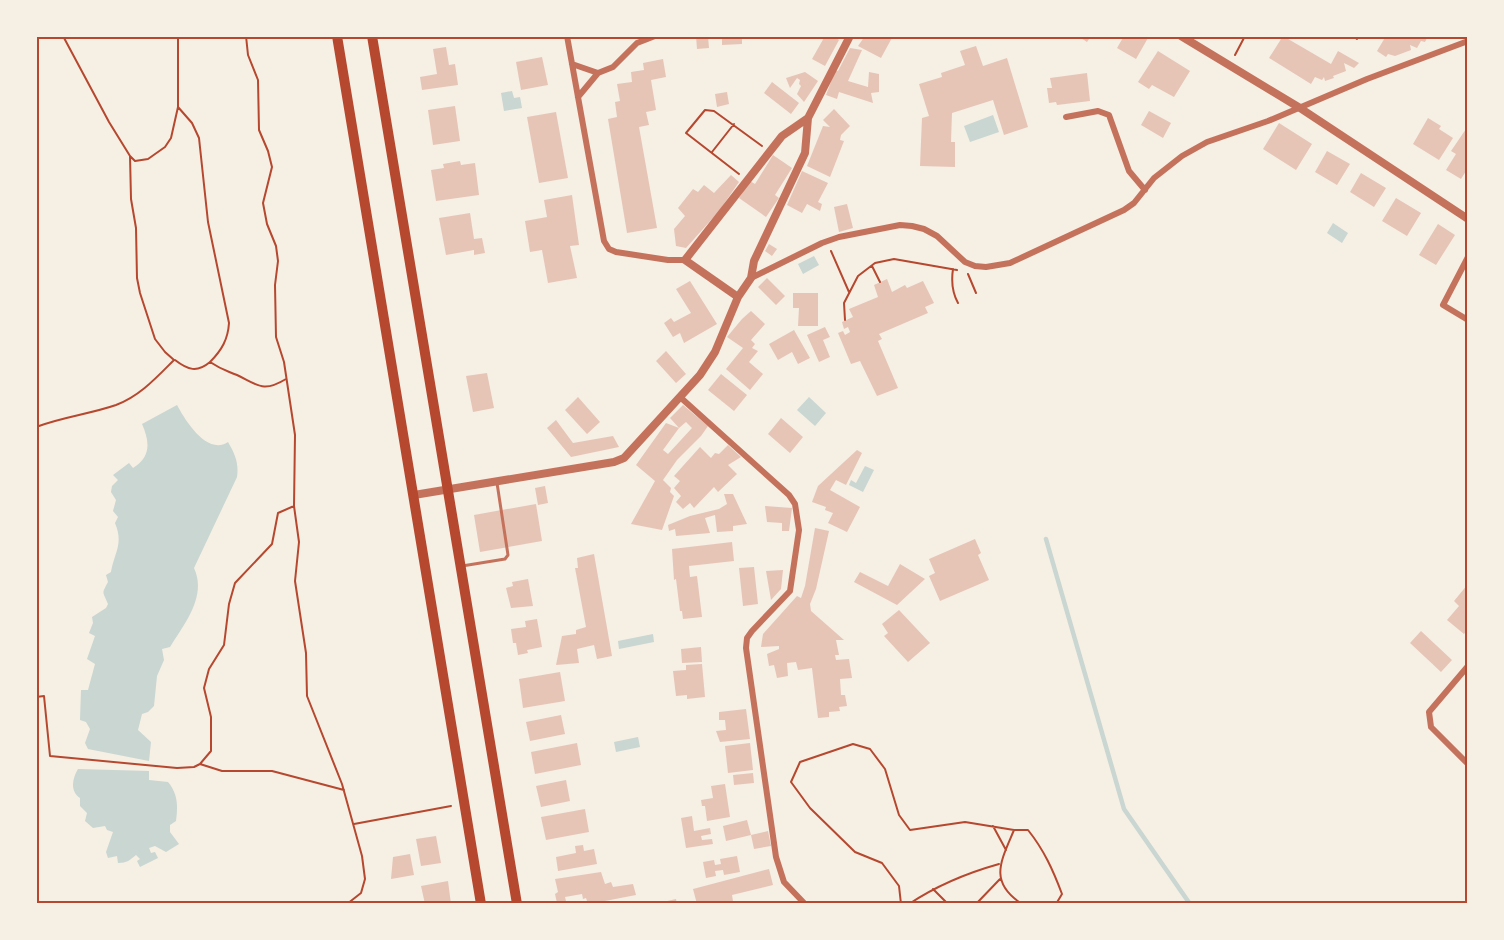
<svg xmlns="http://www.w3.org/2000/svg" width="1504" height="940" viewBox="0 0 1504 940" font-family="Karla,sans-serif">
  <style>
    .water { fill: #c9d6d2 }
    .lines { fill: none; stroke-linecap: round; stroke-linejoin: round }
    .stream { stroke: #c9d6d2; stroke-width: 4.5 }
    .building { fill: #e6c5b7 }
    .path { stroke: #b5482f; stroke-width: 2 }
    .service { stroke: #c5725c; stroke-width: 3 }
    .minor { stroke: #c5725c; stroke-width: 6 }
    .tertiary { stroke: #c5725c; stroke-width: 8 }
    .primary { stroke: #b5482f; stroke-width: 10 }
    .neatline { fill: none; stroke: #b5482f; stroke-width: 2 }
  </style>
  <rect width="100%" height="100%" fill="#f6efe4"/>
  <!-- water -->
  <path class="water" d="M512,91L514,98L520,97L522,108L504,111L501,93Z
    M993,115L999,132L970,142L964,126Z
    M1333,223L1348,233L1342,243L1327,233Z
    M814,256L819,265L803,274L798,264Z
    M809,397L826,413L815,426L797,410Z
    M177,405C185,420 207,456 228,442C235,454 239,463 237,477L194,568C207,596 185,623 170,647L162,649L164,660L157,676L154,706L148,712L142,714L138,730L151,742L149,761L88,749L85,743L90,729L86,722L80,720L81,690H88L95,664L87,659L95,636L89,633L93,623L92,617L106,608L108,604C103,591 101,595 108,582L106,575L111,572C114,553 124,544 115,523L118,517L113,511L116,500L111,492L112,486L118,480L113,475L129,463L133,468C151,457 150,442 142,424Z
    M865,466L874,470L863,492L849,485L851,480L856,483Z
    M653,634L654,642L619,649L618,641Z
    M638,737L640,747L616,752L614,742Z
    M78,769L149,771V780L168,782C178,794 178,806 176,821L170,825V832L179,844L166,852L155,846L149,848L151,853L155,852L158,858L140,867L137,861L140,859L136,855C130,860 127,863 118,863L117,856L108,858L106,852L113,832L107,830L105,826L93,828L85,821L87,813L80,806V798C70,791 72,779 78,769Z"/>
  <g class="lines">
    <!-- stream -->
    <path class="stream" d="M1046,539L1124,809L1190,904"/>
  </g>
  <!-- building -->
  <path class="building" d="M696,36H708L709,48L697,49Z
    M722,36H742V44L722,45Z
    M825,36H833L839,40L825,66L812,59Z
    M865,36H893L881,58L858,46Z
    M1078,36H1091L1087,42Z
    M1124,36H1145L1148,38L1136,59L1117,48Z
    M1283,36L1331,64L1338,51L1359,63L1354,68L1344,63L1346,71L1333,76L1334,78L1325,81L1324,77L1322,80L1315,77L1311,84L1269,58Z
    M1386,36L1403,38L1404,36H1428L1425,42L1421,41L1417,48L1410,45L1411,50L1395,56L1388,54L1386,57L1377,51Z
    M976,46L983,66L1007,58L1028,127L1004,135L993,100L952,113L951,142H955V167L920,166L922,118L929,116L919,84L942,77L941,73L965,65L960,51Z
    M446,47L449,65L455,64L458,85L422,90L420,77L437,74L433,49Z
    M850,48L862,50L848,81L868,87L869,72L879,74V92L871,93L873,103L839,92L837,99L826,95L835,71H838Z
    M1158,51L1190,71L1174,97L1152,85L1149,89L1138,82Z
    M542,57L548,85L521,90L516,62Z
    M663,59L666,77L651,80L656,110L646,112L649,125L639,127L657,228L627,233L608,119L617,117L615,102L620,101L617,84L632,82L631,72L644,70L643,63Z
    M805,72L818,81L804,102L797,94L801,86L799,84L800,80L797,78L790,88L786,78Z
    M1087,73L1090,101L1057,105L1056,102L1049,103L1047,88H1052L1050,78Z
    M772,82L799,103L791,114L764,93Z
    M727,92L729,104L717,107L715,94Z
    M455,106L460,141L433,145L428,110Z
    M834,109L850,126L841,135L840,140L844,141L830,177L807,166L823,126L830,127L823,120Z
    M1149,111L1171,123L1163,138L1141,125Z
    M556,112L568,178L539,183L527,117Z
    M1428,118L1441,126L1439,129L1453,138L1439,160L1413,144Z
    M1279,123L1312,144L1296,170L1263,149Z
    M1466,129L1468,130V168L1461,179L1446,170L1456,154L1451,151Z
    M1327,151L1350,164L1337,185L1315,172Z
    M773,155L792,168L775,195L779,198L766,217L739,198L750,181L755,184Z
    M460,161L461,165L475,163L479,195L436,201L431,170L444,168L443,164Z
    M802,171L828,183L818,202L822,204L820,211L807,204L802,213L787,205Z
    M1361,173L1386,188L1374,207L1350,192Z
    M731,175L739,182L719,211L686,248L676,246L674,229L685,216L678,208L693,189L698,192L704,185L714,193Z
    M572,195L579,245L570,246L577,278L548,283L542,250L530,252L525,221L547,217L544,200Z
    M1396,198L1421,213L1407,236L1382,221Z
    M847,204L853,228L839,232L834,207Z
    M470,213L474,239L482,238L485,253L474,255V250L446,255L439,218Z
    M1438,224L1455,235L1436,265L1419,255Z
    M769,244L777,249L772,256L765,251Z
    M767,278L785,296L776,305L758,287Z
    M887,279L892,292L905,285L907,288L923,281L934,303L925,307L928,313L879,334L882,339L878,341L898,388L877,396L860,361L851,364L838,333L843,331L845,335L850,332L848,327L844,329L842,322L853,317L849,309L878,297L874,285Z
    M690,281L717,324L684,343L680,333L673,337L664,323L671,318L674,322L691,313L676,289Z
    M793,293H818V326H798L799,308H793Z
    M751,311L765,324L751,340L755,344L752,348L758,351L749,362L763,374L750,390L726,369L743,348L727,337L742,319Z
    M825,327L830,337L823,340L830,357L819,362L807,335Z
    M794,330L810,358L798,364L792,352L778,360L769,344Z
    M666,351L686,374L676,383L656,361Z
    M487,373L494,408L473,412L466,376Z
    M721,374L747,395L734,411L708,390Z
    M578,397L600,422L587,434L565,410Z
    M683,405L708,426L701,436L677,460L663,480L671,488L670,492L674,496L662,530L631,524L655,481L636,465L666,423L679,428L663,450L668,454L692,428L686,422L679,428L670,418Z
    M781,418L803,437L790,453L768,434Z
    M556,420L573,443L613,436L619,447L571,457L547,428Z
    M728,445L741,457L728,465L737,474L718,492L714,487L694,508L690,503L683,509L676,502L681,496L674,488L680,481L674,476L700,447L711,458L715,453L719,454Z
    M857,450L862,453L846,485L836,480L830,490L860,507L847,532L828,523L833,513L825,510L826,507L812,502L818,486Z
    M545,486L548,503L538,505L535,488Z
    M724,494H733L747,524L733,526V531L717,532L715,515L705,518L710,533L676,536L675,529L669,531L668,525L690,516L719,509L727,504Z
    M536,504L542,541L480,552L474,515Z
    M765,506L792,508L789,531H782V523L767,522Z
    M815,528L829,531L816,589L810,604L811,611L844,640H836L839,655H835L836,660L849,659L852,678L840,679L841,695H845L847,706L839,707L840,711L829,712V717L818,718L812,668L798,670L796,662L787,663L788,676L777,678L774,665L769,666L767,654L779,649V646L761,647L763,634L797,596L801,598L805,586Z
    M975,539L981,553L978,555L989,580L940,601L929,576L935,573L929,559Z
    M732,542L734,561L689,566L690,577L697,576L702,617L683,619L682,611H680L676,579L674,580L672,549Z
    M594,554L612,656L597,659L594,645L577,649L579,663L556,665L562,636L576,634V630L586,627L575,568H578L577,558Z
    M900,564L925,579L897,605L854,582L860,572L888,586Z
    M754,567L758,604L743,606L739,568Z
    M783,570L781,589L771,600L766,571Z
    M528,579L533,606L511,608L506,588L513,586L512,582Z
    M1468,584V629L1464,634L1447,620L1459,606L1454,601Z
    M899,610L930,643L908,662L884,636L888,633L882,624Z
    M537,619L542,647L527,650L528,653L518,655L516,643H513L511,629L526,627L525,621Z
    M1421,631L1452,660L1441,672L1410,643Z
    M701,647L702,662L682,663L681,649Z
    M702,664L705,697L687,699V695L676,696L673,671L686,670V665Z
    M560,672L565,701L523,708L519,679Z
    M746,709L750,739L720,742L716,731L726,730L725,720H719V712Z
    M561,715L565,734L530,741L526,722Z
    M577,743L581,765L535,774L531,752Z
    M750,743L753,770L728,773L725,746Z
    M753,773L754,783L734,785L733,775Z
    M566,780L570,801L541,807L536,786Z
    M725,784L730,817L707,821L705,806H702L701,800L713,798L711,786Z
    M585,809L589,832L546,840L541,817Z
    M692,816L694,831L710,828L711,834L701,836L702,840L712,839L713,844L686,848L681,818Z
    M747,820L751,835L726,841L723,826Z
    M768,831L771,846L754,849L751,835Z
    M436,836L441,863L421,866L416,839Z
    M583,845L584,851L594,849L597,864L558,871L556,857L576,853L575,846Z
    M410,854L414,875L391,879L393,857Z
    M737,856L740,872L724,875L723,870L715,871L716,876L706,878L703,862L714,860L715,865L721,864L720,859Z
    M769,869L773,885L732,895L733,901L721,904H697L693,889Z
    M601,872L605,884L611,882L613,887L633,884L636,895L605,901L606,904H588L586,898L583,899L582,894L565,897L566,901L557,903L555,894L558,892L555,879Z
    M448,881L451,904H425L421,886Z
    M676,899L677,904H659V903Z"/>
  <g class="lines">
    <!-- path -->
    <path class="path" d="M1353,36L1357,39L1359,36
      M1235,55L1245,36
      M178,107L192,123L199,138L208,222L229,323C228,339 222,350 210,362
      M712,152L734,124
      M130,156L135,161L148,159L165,147L171,138L178,107V36
      M739,174L686,133L705,110L714,111L762,146
      M831,251L849,292
      M872,266L880,282
      M953,269C951,282 952,292 958,303
      M968,274L976,293
      M845,320L844,303L858,276L875,263L894,259L957,270
      M175,360C188,370 197,373 210,362C222,370 225,370 237,375C258,385 263,393 286,379
      M36,427C62,417 90,414 116,405C140,396 157,377 174,360L165,352L155,339L140,293L137,278L136,228L131,199L130,156L109,122L63,36
      M294,506L299,542L295,581L306,653L307,696L342,784L362,856L365,879L361,893L347,904
      M36,697L44,696L50,756L177,768L194,767L200,764L211,751V717L204,688L209,669L224,645L229,604L235,583L272,544L278,513L294,506L295,435L284,362L276,337L275,285L278,261L276,246L267,224L263,203L272,167L268,151L259,130L258,80L248,55L246,36
      M200,764L222,771H272L344,790
      M354,824L451,806
      M993,826L1006,850
      M933,889L948,904
      M901,904L899,886L882,863L855,852L810,808L791,782L800,762L853,744L870,749L885,769L899,815L910,830L965,822L1014,830
      M909,904C936,886 967,873 999,864
      M976,904L1000,879
      M1022,904C988,882 1001,861 1014,830H1028C1044,850 1053,870 1062,894L1056,904"/>
    <!-- service -->
    <path class="service" d="M462,566L505,559L508,555L497,483"/>
    <!-- minor -->
    <path class="minor" d="M567,36L604,241L609,249L616,252L668,260H685
      M572,64L598,73
      M578,97L598,73L613,67L637,43L655,36
      M1066,117L1098,111L1109,115L1129,171L1145,190
      M1468,257L1443,305L1468,320
      M751,278L822,243L839,237L900,225L912,226L924,229L937,236L965,262L975,266L986,267L1010,263L1124,210L1134,203L1154,178L1182,156L1207,142L1268,121L1367,79L1468,41
      M680,397L789,495L795,504L799,530L790,591L752,631L747,638L746,648L776,857L784,882L805,904
      M1468,666L1429,712L1431,727L1468,764"/>
    <!-- tertiary -->
    <path class="tertiary" d="M1181,36L1300,108L1468,219
      M808,118L782,136L685,260L738,297L751,278L754,261L805,153L808,118L850,36
      M414,495L614,462L624,458L700,375L715,352L738,297"/>
    <!-- primary -->
    <path class="primary" d="M337,36L481,904
      M372,36L517,904"/>
  </g>
  <!-- border -->
  <rect width="1504" height="940" fill="none" stroke="#f6efe4" stroke-width="75"/>
  <rect x="38" y="38" width="1428" height="864" class="neatline"/>
</svg>
